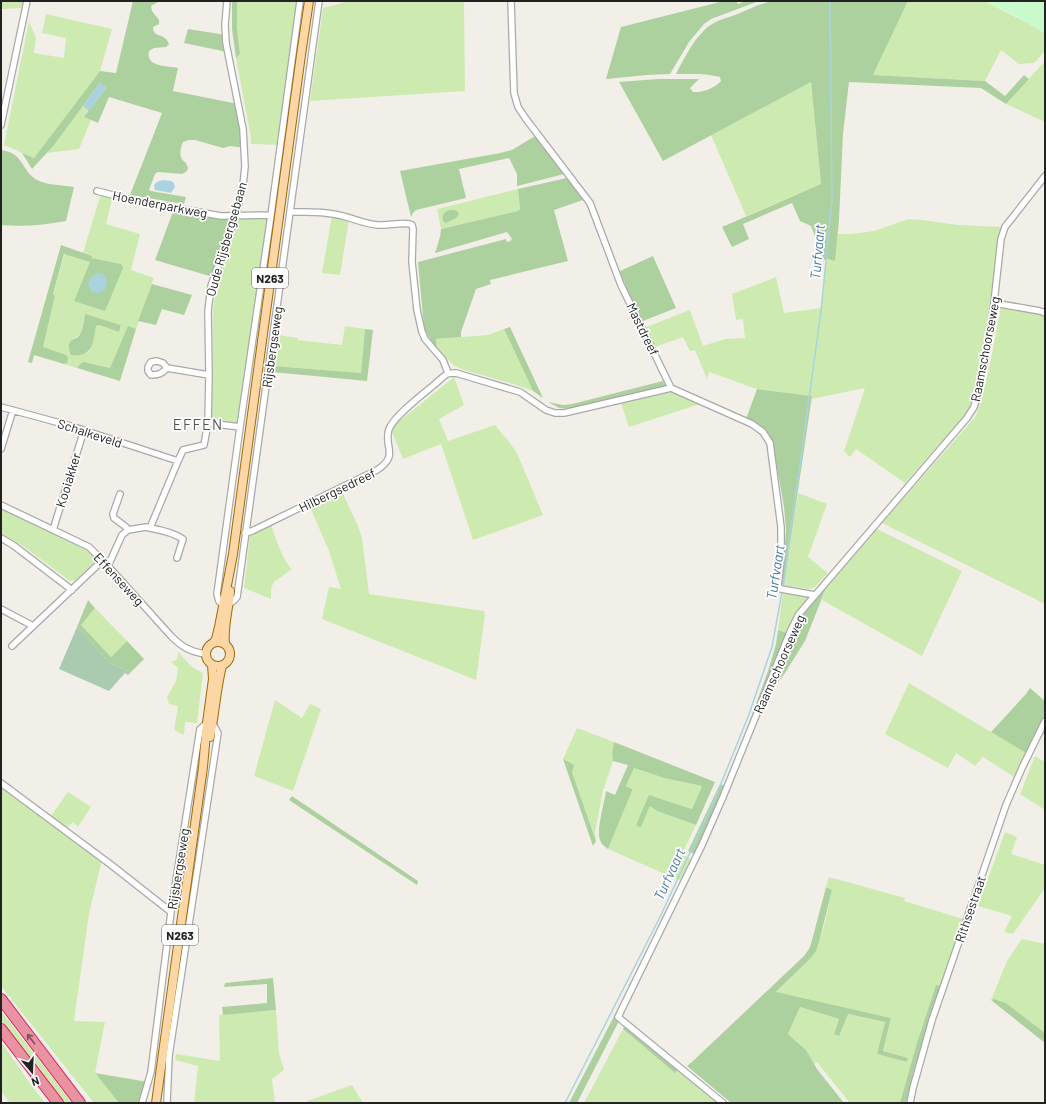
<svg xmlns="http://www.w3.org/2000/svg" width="1046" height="1104" viewBox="0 0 1046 1104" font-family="Barlow,sans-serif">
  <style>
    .grass { fill: #cdebb0; fill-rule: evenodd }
    .forest { fill: #add19e }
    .cemetery { fill: #aacbaf }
    .park { fill: #c8facc }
    .water { fill: #aad3df }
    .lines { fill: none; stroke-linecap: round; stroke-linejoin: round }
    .stream { stroke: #aad3df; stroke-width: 1.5 }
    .minor-casing { stroke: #a9a9a9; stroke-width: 8 }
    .primary-casing { stroke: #a06b00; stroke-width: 10 }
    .motorway-casing { stroke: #dc2a67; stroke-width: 12 }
    .minor { stroke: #fff; stroke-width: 5.5 }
    .primary { stroke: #fcd6a4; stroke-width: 8 }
    .motorway { stroke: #e892a2; stroke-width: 10 }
    .oneway { stroke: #7b545c }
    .labels { text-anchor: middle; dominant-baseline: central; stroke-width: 3.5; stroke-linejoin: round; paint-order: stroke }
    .shield { fill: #fff; stroke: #646464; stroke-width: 1 }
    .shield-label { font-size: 12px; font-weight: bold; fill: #222 }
    .street-label { font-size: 13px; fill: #222; stroke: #fff }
    .water-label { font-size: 14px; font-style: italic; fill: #4a7aab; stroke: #fff }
    .quarter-label { font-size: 15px; letter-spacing: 1px; fill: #555; stroke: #fff }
  </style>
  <rect width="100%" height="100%" fill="#f2efe9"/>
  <!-- grass -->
  <path class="grass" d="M1,1H25L24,8L1,9Z
    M237,1H297L277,145L251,144V138L236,58L240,54L237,29Z
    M350,1H464L465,91L310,101L323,8Z
    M908,1H984L1045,32V51L1034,63L1019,64L1001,50L985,81L873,75Z
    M46,14L112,29L100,71L34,158L4,145L29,21L36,38L34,53L64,58L66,38L42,33Z
    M1045,61V122L1006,104Z
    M811,82L821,184L746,216L711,135Z
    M83,106L89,111L85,117L91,120L79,149L46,153Z
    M518,189L520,209L518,211L441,229L437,209Z
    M101,193L113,196L106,224L140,234L131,270L154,278L136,329L128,327L110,368L89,363H81L77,368L64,364L67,363L43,347L55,296L53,294L65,253L90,261L121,264L91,258L92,256L83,253ZM85,315L121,325L119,332L99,325L96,326L92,346L88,353L72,339C84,335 82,326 85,315Z
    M332,215L349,220L340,275L322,273Z
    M258,218L267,219L238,424L212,422L213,311C216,279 228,248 239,219Z
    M909,219L922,220L958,225L1004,227L998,241L995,268L992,302L985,340L970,406L966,414L905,483L856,449L850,457L844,451L865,388L811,399V396L757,389L709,372L707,379L695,350L690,351L683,337L655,347L646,327L690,310L703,346L725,339L745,338L743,319L736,320L732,294L776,277L784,313L821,308L826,259L835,261L837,234H850L874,231Z
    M1001,307L1045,315V604L882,523L976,416C988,382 994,342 1001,307Z
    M345,326L365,329L361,373L273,366L278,335L298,338L297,340L342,345Z
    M504,329L533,391L513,384L461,369L453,365L437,348L436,339L488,335Z
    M454,377L464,405L439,419L448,441L495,425L510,443L517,453L543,515L473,540L441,444L403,459L392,432L393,428L397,423Z
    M670,391L700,404L629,427L621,403Z
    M342,492L358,526L362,538L369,594L484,611L485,615L476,680L322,619L329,587L341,589L329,551L310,507Z
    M798,493L827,504L808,557L828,573L814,588L808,589L784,585Z
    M1,508L86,550L96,556L99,560L77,580L70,581L23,546L1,533Z
    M271,525C275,536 284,563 292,569L274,582L271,588V599L244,588L250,535Z
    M877,529L962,571L922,656L822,600L826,588Z
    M783,591L804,594L809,597C799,609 793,619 787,633L778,630Z
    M95,608L127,641L111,657L81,625Z
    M178,652L192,667L203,673L197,723L185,722L184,735L174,730L178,706L169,704L167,697L176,681L178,668L171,662C177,661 178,658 178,652Z
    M909,683L1026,753L1014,777L983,757L975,766L956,753L948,768L885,734Z
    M275,700L302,718L310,704L321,709L293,791L254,776Z
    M577,728L614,742L612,754L613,761L603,791L595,832L596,841L572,772L563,759Z
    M1035,756L1045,762V810L1020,794Z
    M634,768L664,778L702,786L692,809L649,795L641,827L650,806L657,811L696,825L683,852V854L691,859L681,881L608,849L632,791L631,789L626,786Z
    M1,785L102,860L89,914L74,1021L105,1022L95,1073L119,1103H94L1,986Z
    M68,792L91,807L78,827L73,822L67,828L51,816Z
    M1005,832L1017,837L1011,854L1045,865V888L1013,934L1004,932L1012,916L978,906Z
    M829,877L905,898L904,901L963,919L941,986L936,985L916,1046L900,1103H850L824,1071L817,1062L814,1064L806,1050L788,1034L800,1007L839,1019L834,1034L839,1035L847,1014L885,1022L878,1054L907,1062L908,1058L883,1051L891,1018L776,993L811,958C823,940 827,911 832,890L826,887Z
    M1022,939L1045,944V1033L1006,1003C1001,1001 996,999 991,1000L1007,961Z
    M276,1010L279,1053L284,1070L272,1079L275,1103H194L198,1066L175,1060L176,1054L220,1061L219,1015Z
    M1,1011L72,1103H65L1,1020Z
    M623,1029L674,1072L678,1068L719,1103H584Z
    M1,1042L32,1086L45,1103H10L1,1091Z
    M352,1085L363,1103H309L307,1101Z"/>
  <!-- forest -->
  <path class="forest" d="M133,1H160L151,6L152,11L159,20V24L153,27C153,39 165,32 169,44L166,47L154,48L149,51C145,67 167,66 178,68L173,91L238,104L245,148L230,146L223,148L195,140H189L183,142C180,150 178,158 186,163L188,168L187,171L182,174L158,172L155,174L149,190L151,191L186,197L184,204L130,195L162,113L109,97L98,123L84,117L106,88L100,83L54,145L32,169L22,153L34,158L100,71L116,73Z
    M232,1H237V29L240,54L236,58L232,29Z
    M724,1H736L738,4L746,1H759L711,19L704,24L689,42L670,74L647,75L606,79L621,27Z
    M772,1H908L873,75L985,81L1005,96L1024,75L1029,79L1006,104L981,88L849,82L843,134L839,220L835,261L827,259L824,260L811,226L800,221L792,203L743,224L749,239L732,247L722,227L821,184L811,82L663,161L619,82L658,79H699L690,88L693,92C702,93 715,88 721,81L720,77C706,73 690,74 676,74C685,57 697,32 714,23C722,18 732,17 740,13C751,8 760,4 772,1Z
    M188,29L226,35L227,52L184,43Z
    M535,136L564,174L517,186V174L509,158L459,169L466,198L416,210L413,213L411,217L400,171L500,153L512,150Z
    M1,150C23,153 21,168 34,178C42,185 63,185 74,187L66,221C44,225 23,227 1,225Z
    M567,178L583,200L554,210L568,261L490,280L491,284L476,289L461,332V337L436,339L437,348L429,337L425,330L423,317L418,262L506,239L507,242L510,241L512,239L510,236L507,232L435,253L440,237L441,229L518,211L520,209L518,189Z
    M174,209L232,218L213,277L155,260Z
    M451,210C455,210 458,210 459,214L456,218L446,223L443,221C441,214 445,211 451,210Z
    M61,245L92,256V258L121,264L123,268L105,311L74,301L90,262L64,254L53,294L55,296L43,347L66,355L68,358L67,363L64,364L34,355L32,363L28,362Z
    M653,256L676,308L643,321L628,292L620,271Z
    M152,284L192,295L184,315L162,309L156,325L138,321Z
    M85,314L121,325L119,332L99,325L96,326C93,344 93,357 71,355C69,351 67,343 72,340C75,338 79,338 80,334C83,330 84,320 85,314Z
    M128,326L136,329L120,381L77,368L81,363L84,362L110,368Z
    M510,327L543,398L533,391L504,329Z
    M365,329L373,330L367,381L272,372L273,366L361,373Z
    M663,381L666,386L572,409L559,408L548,402L563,405L572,404Z
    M757,389L812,396L784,585L782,584L786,530L784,507L773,444C767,429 761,425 746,419Z
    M826,588L805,641L785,673L775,686L794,633L800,620L805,612Z
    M88,600L95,608L81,625L111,657L127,641L144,659L131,672L110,663L77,627Z
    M778,630L787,633L733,783L699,857L688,851L720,784L726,786L728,780L768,671L776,644Z
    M1030,688L1045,701V715L1026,753L991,732L1026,694Z
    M614,742L715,782L696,825L657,811L650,806L641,827H639L636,825L649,795L692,809L702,786L664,778L634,768L626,786L632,789V791L608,849C603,846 600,842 599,836C598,824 604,804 606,791L615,795L628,765L613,761L612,754Z
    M563,759L574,765L572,772L596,841L593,846Z
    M292,796L418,881L417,885L289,800Z
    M826,887L832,890L819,942L816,951L811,958L776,992L891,1018L883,1051L908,1058L907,1062L877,1054L885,1022L848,1014L839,1036L834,1034L839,1019L800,1007L788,1034L806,1050L817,1069L844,1103H731L687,1066L693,1061L804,956L809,949L811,944Z
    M662,920L667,923L620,1019L577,1103H569L637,972Z
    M273,978L276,1010L223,1015L222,1007L267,1003V984L224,987L225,983Z
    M936,985L941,986L915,1067L906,1103H900L916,1046Z
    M994,999L1006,1003L1045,1033V1043L991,1000Z
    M625,1024L678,1068L675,1073L623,1029Z
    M95,1073L148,1082L140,1103H119Z"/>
  <!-- cemetery -->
  <path class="cemetery" d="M77,627L110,663L131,672L128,675L125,673L109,691L59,669Z"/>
  <!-- park -->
  <path class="park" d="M983,1H1045V34L1014,15Z"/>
  <!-- water -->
  <path class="water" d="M100,83L106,88L89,111L83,106Z
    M163,180L171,181L174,183L175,187L171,193L155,190L154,185L157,182Z
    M98,273L104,275L107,281C105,292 102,295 91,291L88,285L91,277Z"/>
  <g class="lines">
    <!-- stream -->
    <path class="stream" d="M783,588L821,311L832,200L830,1
      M565,1103L660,917L714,801L748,717L772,647L782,592"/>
    <!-- minor casing -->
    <g class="minor-casing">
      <path id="minor" d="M300,1L271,215L240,427L217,594C218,596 218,599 219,601C225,609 233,602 237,597L319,1
        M511,1L514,93L518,107L526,119L590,203L621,285L671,388L752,424L763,432L770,443L781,527V558L778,586L781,589L815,595
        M1,125L27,1
        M97,191L136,201L221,216L271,215
        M290,212C304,212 320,211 333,214C349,216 363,224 378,225C388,226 406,221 412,225L413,229L412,262L417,310L422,332L425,339L443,360L448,373
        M994,303L1040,311L1045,313
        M167,368C162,374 158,375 151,375L148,371V367L151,362L157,361L163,363L167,368L209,375
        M1,407L71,426L178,461
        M208,423L240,427
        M1,449L13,410
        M120,494L113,514L114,518L126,527L128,530
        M1,505L89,547L108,566L171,636C182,647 189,651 205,654
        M150,528C161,530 174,533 183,539L177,558
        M53,530L84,430
        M245,533L252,531L377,470C400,455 383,447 389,429C394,416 423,394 435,384C439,381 442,377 447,374C449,373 452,373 456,373L520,392L546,410L555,413H564L671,388
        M1,538L13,545L72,590
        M108,566L122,535L128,530L146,527L150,528L178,461L183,450L204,445L208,423L209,375L208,311L211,286L236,215L243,186L245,166L243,129L226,43L225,25L227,1
        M1,609L33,626
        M12,646L103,560
        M1,783L110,864L171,912
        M142,1103L151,1072L171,912L200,729L207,723L213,724L218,733L169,1056L167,1103
        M723,1103L618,1017L702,845L723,797L790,632L799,614L967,418L974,407L979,390L991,327L994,303L1001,239L1005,227L1045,176
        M910,1103L913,1088L932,1020L1006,805L1022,768L1045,721"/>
    </g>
    <!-- primary casing -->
    <g class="primary-casing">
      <path id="primary" d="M206 654a12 12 0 1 1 24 0a12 12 0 1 1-24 0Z
        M214,642L216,639L219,627L233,554L301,55L309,1
        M225,644C223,627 229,608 230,591
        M210,737C215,713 216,689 222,666
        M156,1103L203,767L207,723L213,679L212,665"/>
    </g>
    <!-- motorway casing -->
    <g class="motorway-casing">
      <path id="motorway" d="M1,999L80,1103
        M1,1029L58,1103"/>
    </g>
    <!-- minor -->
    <use href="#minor" class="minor"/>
    <!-- primary -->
    <use href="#primary" class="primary"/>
    <!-- motorway -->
    <use href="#motorway" class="motorway"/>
  </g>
  <!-- one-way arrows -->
  <defs><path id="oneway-shaft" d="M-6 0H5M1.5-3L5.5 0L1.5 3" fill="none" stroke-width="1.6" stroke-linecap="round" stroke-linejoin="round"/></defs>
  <use class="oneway" href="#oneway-shaft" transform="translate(31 1039) rotate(-127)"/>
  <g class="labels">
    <!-- shield labels -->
    <g class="shield">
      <rect x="252" y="268" width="36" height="20" rx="3"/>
      <rect x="162" y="925" width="36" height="20" rx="3"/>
    </g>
    <g class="shield-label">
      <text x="270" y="278">N263</text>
      <text x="180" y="935">N263</text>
    </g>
    <!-- street labels -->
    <g class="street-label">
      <text transform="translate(160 204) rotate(11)">Hoenderparkweg</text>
      <text transform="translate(226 239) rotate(-74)">Oude Rijsbergsebaan</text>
      <text transform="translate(643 329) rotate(64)">Mastdreef</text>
      <text transform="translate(272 347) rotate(-82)">Rijsbergseweg</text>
      <text transform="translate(985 349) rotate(-79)">Raamschoorseweg</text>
      <text transform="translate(90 433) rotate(18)">Schalkeveld</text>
      <text transform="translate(68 480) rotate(-73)">Kooiakker</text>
      <text transform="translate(337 490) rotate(-26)">Hilbergsedreef</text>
      <text transform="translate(119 579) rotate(47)">Effenseweg</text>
      <text transform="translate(779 664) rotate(-66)">Raamschoorseweg</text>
      <text transform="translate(178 869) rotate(-81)">Rijsbergseweg</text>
      <text transform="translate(970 909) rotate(-71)">Rithsestraat</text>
    </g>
    <!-- water labels -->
    <g class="water-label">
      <text transform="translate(817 252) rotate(-85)">Turfvaart</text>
      <text transform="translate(775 572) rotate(-81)">Turfvaart</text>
      <text transform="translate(669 874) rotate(-65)">Turfvaart</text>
    </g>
    <!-- quarter labels -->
    <g class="quarter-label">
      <text x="198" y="424">EFFEN</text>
    </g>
  </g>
  <!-- border -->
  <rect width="1046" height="1104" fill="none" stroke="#222222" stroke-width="4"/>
  <!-- north arrow -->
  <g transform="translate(32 1072) rotate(161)" stroke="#ffffff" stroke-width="3" paint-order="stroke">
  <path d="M0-3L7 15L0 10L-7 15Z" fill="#222222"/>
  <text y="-6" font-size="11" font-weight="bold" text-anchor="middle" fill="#222222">N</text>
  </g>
</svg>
